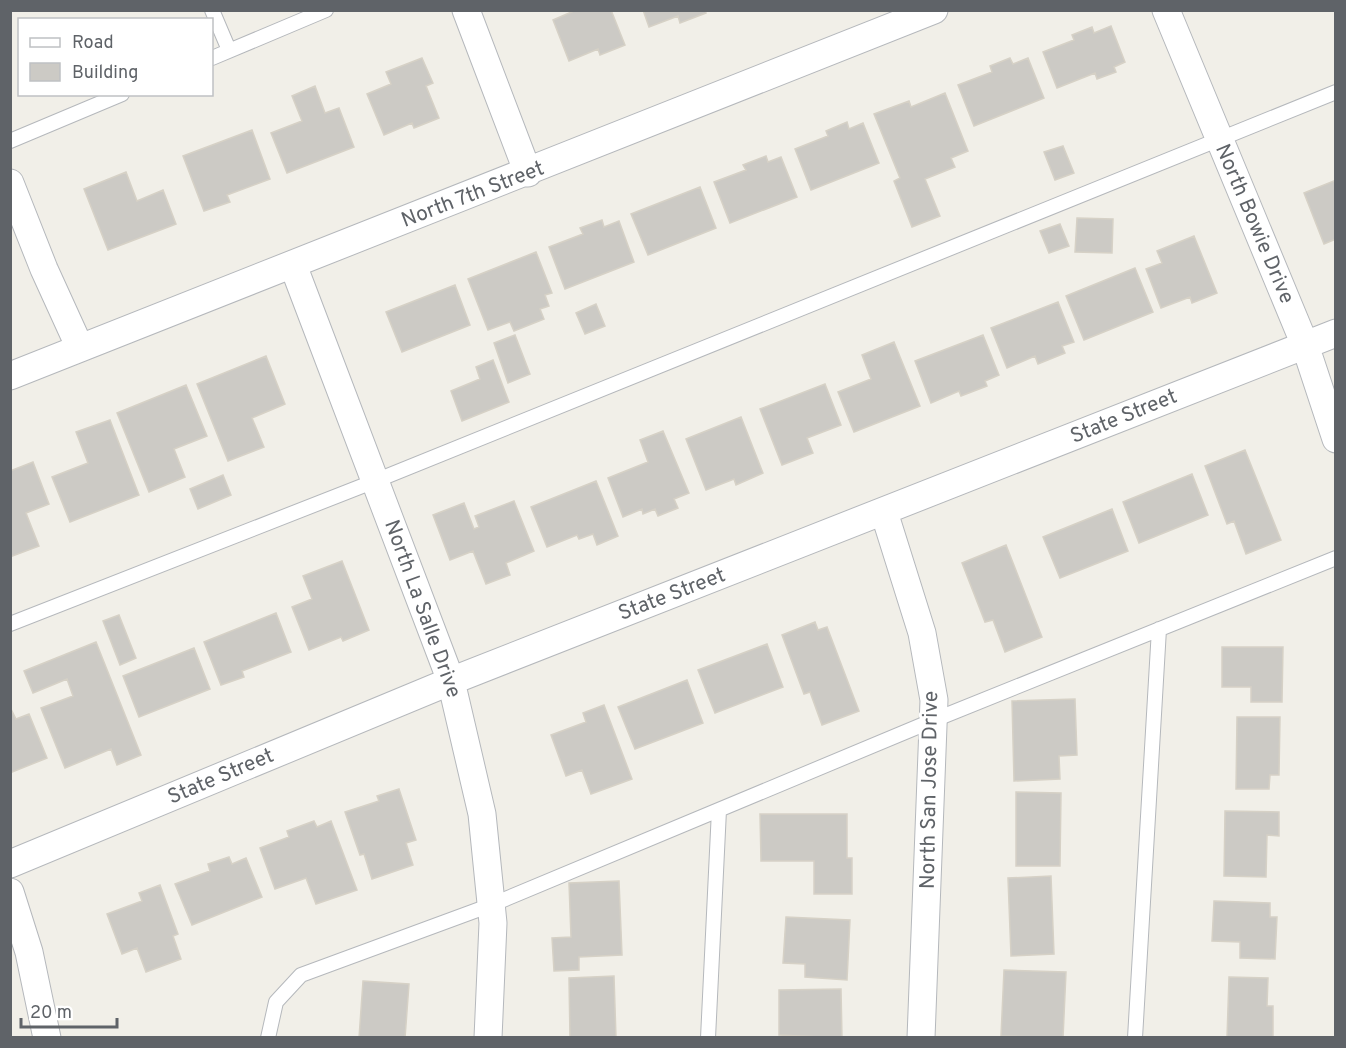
<svg xmlns="http://www.w3.org/2000/svg" width="1346" height="1048" viewBox="0 0 1346 1048" font-family="Overpass,sans-serif">
  <style>
    .building { fill: #cccac5; stroke: #d6d1c6; stroke-width: 1.5 }
    .lines { fill: none; stroke-linecap: round; stroke-linejoin: round }
    .lane-casing { stroke: #b5b8bc; stroke-width: 16 }
    .street-casing { stroke: #b5b8bc; stroke-width: 29 }
    .lane { stroke: #fff; stroke-width: 14 }
    .street { stroke: #fff; stroke-width: 27 }
    .labels { text-anchor: middle; dominant-baseline: central; stroke-width: 6; stroke-linejoin: round; paint-order: stroke }
    .street-label { font-size: 21px; fill: #5f6368; stroke: #fff }
  </style>
  <rect width="100%" height="100%" fill="#f1efe8"/>
  <!-- building -->
  <path class="building" d="M611,10L625,45L600,55L598,49L569,61L553,20L576,10Z
    M643,10H705L706,13L680,23L678,16L649,27Z
    M1111,26L1125,62L1114,67L1116,72L1097,79L1095,73L1057,88L1043,52L1074,40L1072,35L1092,27L1094,33Z
    M422,58L433,83L426,86L439,118L414,128L412,123L384,135L367,94L391,84L386,72Z
    M1010,58L1013,64L1028,58L1044,98L974,126L958,85L992,72L990,66Z
    M315,86L325,113L339,108L354,147L287,173L271,133L302,121L292,96Z
    M945,93L968,151L951,158L955,167L925,179L940,216L912,227L894,181L900,178L874,114L909,101L911,107Z
    M847,122L849,129L863,123L879,163L811,190L795,149L828,136L826,131Z
    M252,130L270,179L227,195L230,202L204,211L183,156Z
    M1063,146L1074,173L1055,180L1044,152Z
    M766,156L768,162L781,157L797,197L730,223L714,182L746,170L743,165Z
    M126,172L137,201L163,190L176,224L108,250L84,189Z
    M1336,180V239L1324,244L1304,193Z
    M700,187L716,228L648,255L631,214Z
    M1077,218L1113,219L1112,253L1075,252Z
    M602,220L604,227L619,221L634,262L565,289L549,247L583,234L580,228Z
    M1060,224L1069,246L1049,253L1040,231Z
    M1194,236L1217,293L1192,303L1190,297L1161,308L1146,269L1162,263L1157,251Z
    M536,252L552,293L545,295L549,306L540,309L544,319L514,331L510,322L488,330L468,279Z
    M1135,268L1153,312L1084,340L1066,296Z
    M455,285L470,325L402,352L386,312Z
    M1058,302L1074,342L1062,346L1065,353L1038,364L1035,356L1007,368L991,328Z
    M596,304L605,326L585,334L576,313Z
    M515,335L530,374L508,383L494,343Z
    M983,335L999,375L985,381L987,386L961,396L959,391L931,403L915,361Z
    M894,342L920,406L854,432L838,392L871,379L862,355Z
    M266,356L285,404L252,418L264,447L228,461L197,384Z
    M493,360L509,402L462,421L451,391L480,379L476,367Z
    M825,384L841,425L807,438L813,453L782,465L760,409Z
    M186,385L207,436L174,449L185,477L149,492L117,413Z
    M741,417L763,473L736,485L734,479L706,490L686,439Z
    M110,420L139,495L70,522L52,477L88,463L76,432Z
    M663,431L689,493L674,499L678,508L658,516L655,509L643,514L642,509L623,517L608,478L648,462L640,440Z
    M1245,450L1281,540L1246,554L1234,521L1227,524L1205,466Z
    M33,462L49,504L26,513L39,546L10,557V471Z
    M1192,474L1208,515L1139,543L1123,502Z
    M223,475L231,495L198,509L190,489Z
    M596,481L618,536L597,545L593,534L579,539L577,535L547,547L531,507Z
    M514,501L534,551L506,563L510,575L486,584L473,551L450,560L433,515L464,503L474,529L479,527L475,516Z
    M1112,509L1128,551L1060,578L1043,537Z
    M1006,545L1042,637L1005,652L993,620L985,622L962,563Z
    M342,561L369,630L343,641L341,637L309,650L292,607L312,599L303,576Z
    M276,613L291,652L242,671L244,677L221,685L204,642Z
    M119,615L136,658L120,665L103,621Z
    M815,622L818,630L827,627L859,711L822,725L810,692L804,694L782,635Z
    M96,642L141,755L117,765L111,749L65,768L41,708L73,696L67,679L33,693L24,671Z
    M767,644L783,687L715,713L698,670Z
    M1222,647H1283L1282,702H1251V687H1222Z
    M194,648L210,689L139,717L123,676Z
    M687,680L703,723L635,749L618,707Z
    M1075,699L1077,755L1059,756L1060,779L1014,781L1012,701Z
    M604,705L632,779L591,794L582,770L566,776L551,735L586,722L583,713Z
    M10,707L16,719L29,714L47,758L10,773Z
    M1237,717H1280L1279,775H1270L1269,789H1236Z
    M399,789L416,840L406,843L413,865L372,879L364,854L360,855L345,812L379,801L377,796Z
    M1016,792L1061,793L1060,866H1016Z
    M1225,811L1279,812V836L1267,835L1266,877L1224,876Z
    M760,814H847V858H852V894H814V861H761Z
    M314,821L317,827L331,821L357,890L316,904L306,878L275,889L260,848L289,837L287,831Z
    M229,857L232,864L246,858L262,897L192,925L175,884L210,871L208,864Z
    M1051,876L1054,954L1011,956L1008,878Z
    M619,881L622,955L579,957V970L554,971L552,938L571,937L569,883Z
    M160,885L178,934L173,936L181,959L146,972L137,948L122,954L107,914L142,901L139,893Z
    M1214,901L1270,903V917H1277L1275,959L1240,958V942L1212,941Z
    M786,917L850,920L847,980L805,977V964L783,963Z
    M1004,970L1066,972L1063,1038L1001,1036Z
    M614,976L616,1038H570L569,978Z
    M1229,977L1268,978L1267,1006H1273V1037L1227,1038Z
    M363,981L409,984L405,1038H359Z
    M841,989L842,1038L779,1035V990Z"/>
  <g class="lines">
    <!-- lane casing -->
    <g class="lane-casing">
      <path id="lane" d="M212,10L229,50
        M212,58L326,10
        M10,141L122,94
        M10,624L375,481L1336,92
        M268,1038L276,1002L301,975L491,905L934,720L1336,558
        M708,1038L719,810
        M1135,1038L1159,629"/>
    </g>
    <!-- street casing -->
    <g class="street-casing">
      <path id="street" d="M466,10L528,173
        M1166,10L1305,345L1336,439
        M10,183L44,269L80,348
        M293,265L451,681L482,814L493,923L488,1038
        M10,376L934,10
        M884,512L922,633L934,700L921,1038
        M10,864L451,681L1336,333
        M10,892L29,952L47,1038"/>
    </g>
    <!-- lane -->
    <use href="#lane" class="lane"/>
    <!-- street -->
    <use href="#street" class="street"/>
  </g>
  <g class="labels">
    <!-- street labels -->
    <g class="street-label">
      <text transform="translate(473 195) rotate(-21)">North 7th Street</text>
      <text transform="translate(1254 224) rotate(67)">North Bowie Drive</text>
      <text transform="translate(1124 417) rotate(-22)">State Street</text>
      <text transform="translate(672 595) rotate(-21)">State Street</text>
      <text transform="translate(422 609) rotate(70)">North La Salle Drive</text>
      <text transform="translate(221 777) rotate(-23)">State Street</text>
      <text transform="translate(930 790) rotate(-89)">North San Jose Drive</text>
    </g>
  </g>
  <!-- border -->
  <rect width="1346" height="1048" fill="none" stroke="#5f6368" stroke-width="24"/>
  <!-- legend -->
  <rect x="18" y="18" width="195" height="78" fill="#ffffff" stroke="#bfc1c3" stroke-width="1.5"/>
  <rect x="30" y="38" width="30" height="9" fill="#ffffff" stroke="#bfc1c3" stroke-width="1.5"/>
  <text x="72" y="48" font-size="18" fill="#5f6368">Road</text>
  <rect x="30" y="63" width="30" height="18" fill="#cccac5" stroke="#bfc1c3" stroke-width="1.5"/>
  <text x="72" y="78" font-size="18" fill="#5f6368">Building</text>
  <!-- scale -->
  <path d="M21 1018v9h96v-9" fill="none" stroke="#5f6368" stroke-width="3"/>
  <text x="30" y="1018" font-size="18" fill="#5f6368" stroke="#ffffff" stroke-width="4.5" paint-order="stroke">20 m</text>
</svg>
